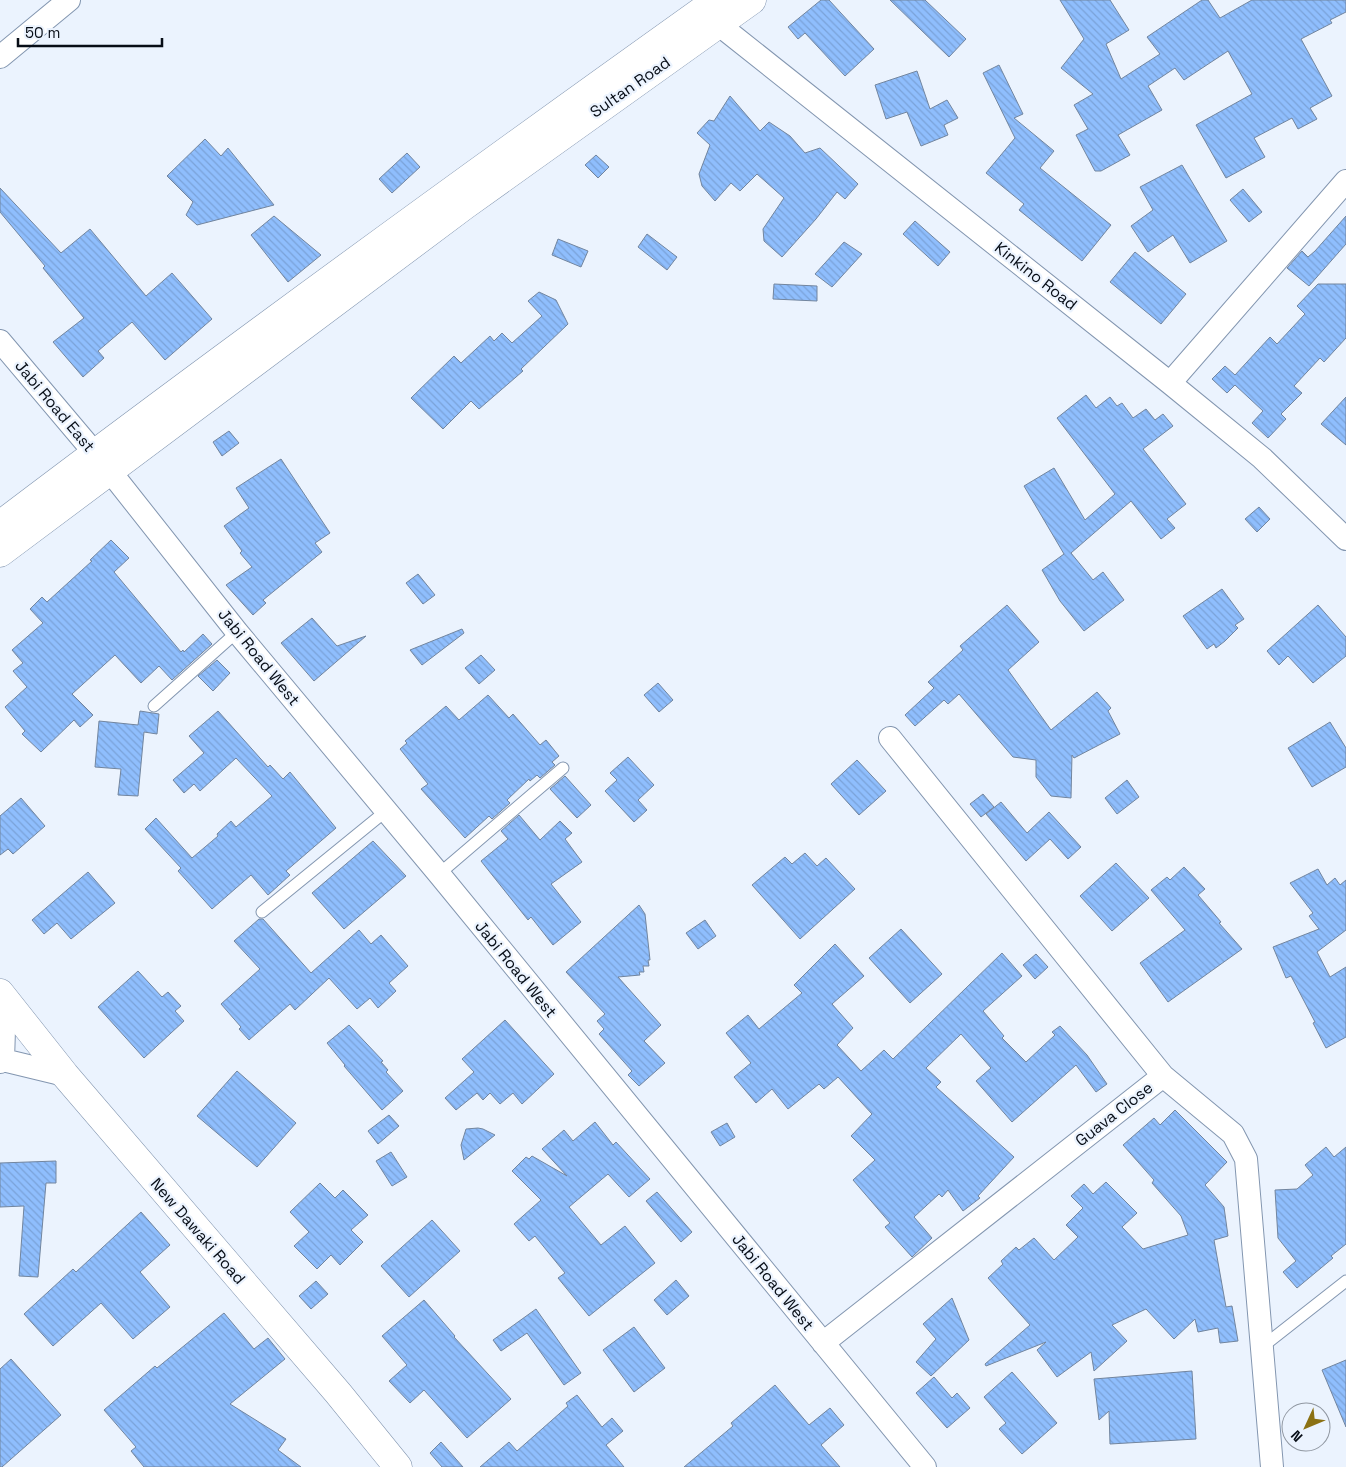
<svg xmlns="http://www.w3.org/2000/svg" width="1346" height="1467" viewBox="0 0 1346 1467" font-family="'Space Grotesk',sans-serif">
  <style>
    .building { fill: url(#building-back-hatch); stroke: #72859e }
    .lines { fill: none; stroke-linecap: round; stroke-linejoin: round }
    .service-casing { stroke: #8396b0; stroke-width: 13 }
    .minor-casing { stroke: #8396b0; stroke-width: 24 }
    .tertiary-casing { stroke: #8396b0; stroke-width: 29 }
    .service { stroke: #fff; stroke-width: 11 }
    .minor { stroke: #fff; stroke-width: 22 }
    .tertiary { stroke: #fff; stroke-width: 28 }
    .labels { text-anchor: middle; dominant-baseline: central; stroke-width: 4.5; stroke-linejoin: round; paint-order: stroke }
    .street-label { font-size: 16px; fill: #070d16; stroke: #ebf3fe }
  </style>
  <defs>
    <pattern id="building-back-hatch" width="6" height="6" patternUnits="userSpaceOnUse" patternTransform="scale(1.25)"><rect width="6" height="6" fill="#8fbefd"/><path d="M-1 5l2 2M0 0l6 6M5-1l2 2" fill="none" stroke="#7aa2d8"/></pattern>
  </defs>
  <rect width="100%" height="100%" fill="#ebf3fe"/>
  <!-- building -->
  <path class="building" d="M821,0H829L874,49L845,76L805,33L798,39L788,27Z
    M890,0H925L966,39L949,57Z
    M1060,0H1110L1129,30L1106,44L1121,79L1160,54L1147,37L1202,0H1208L1220,18L1252,0H1346V12L1330,20L1332,23L1301,39L1332,96L1310,108L1317,119L1298,129L1292,118L1254,138L1265,157L1226,178L1196,125L1252,94L1228,51L1184,80L1175,68L1148,86L1162,110L1118,135L1130,155L1101,171H1095L1076,135L1088,129L1074,105L1093,94L1061,68L1084,39Z
    M999,65L1023,114L1014,118L1054,151L1040,168L1111,225L1082,261L1019,210L1024,204L986,173L1015,138L983,73Z
    M917,71L930,109L947,100L958,118L944,125L948,135L921,146L907,112L886,119L875,85Z
    M730,96L760,131L769,122L790,136L805,153L820,148L858,184L845,199L837,192L816,219L782,257L764,241L763,229L784,198L757,174L740,191L731,183L715,201L702,186L699,174L710,145L697,133L709,120L714,121Z
    M205,139L221,156L228,148L274,205L197,225L186,215L193,202L167,176Z
    M407,153L420,167L392,193L379,179Z
    M596,155L609,167L598,178L585,165Z
    M1182,165L1227,241L1190,263L1173,235L1148,252L1131,226L1153,210L1140,187Z
    M0,188L61,253L90,229L146,296L172,273L212,319L165,360L132,322L98,351L104,358L83,377L53,342L84,318L43,268L45,266L0,212Z
    M1243,189L1262,212L1249,222L1230,200Z
    M274,216L321,255L288,282L251,235Z
    M1346,216V244L1309,286L1287,268L1302,251L1308,257L1315,251Z
    M915,221L950,252L938,266L903,234Z
    M647,234L677,257L667,270L638,247Z
    M558,239L588,251L581,267L552,255Z
    M844,242L862,254L832,287L815,274Z
    M1135,252L1186,294L1161,324L1110,282Z
    M774,284L817,286V301L773,299Z
    M1318,284H1346V338L1324,362L1320,358L1294,386L1302,393L1281,414L1286,419L1268,438L1252,423L1263,411L1235,385L1227,393L1212,379L1225,366L1235,375L1270,337L1277,344L1305,314L1297,306Z
    M539,292L556,300L568,324L521,369L523,371L479,409L471,401L443,429L411,398L454,356L461,363L490,336L494,341L502,333L512,343L542,316L528,301Z
    M1086,395L1096,408L1110,397L1117,406L1122,403L1133,418L1146,409L1155,420L1163,414L1173,426L1143,449L1186,504L1167,519L1175,528L1161,539L1131,501L1071,553L1093,580L1103,572L1124,600L1084,631L1060,601L1042,570L1064,554L1024,486L1054,468L1085,520L1115,494L1057,418Z
    M1346,397V445L1321,424Z
    M229,431L239,443L222,456L213,442Z
    M281,459L330,533L315,543L322,552L263,600L266,603L253,615L226,585L252,567L240,553L242,551L224,526L249,508L236,488Z
    M1259,507L1270,519L1257,532L1245,519Z
    M111,540L129,558L114,572L181,652L183,650L184,652L203,634L212,644L172,680L159,666L141,683L115,655L72,694L93,715L80,727L74,720L41,752L22,734L25,731L5,707L27,687L13,671L23,663L12,650L43,623L30,609L42,597L47,602L92,561L90,560Z
    M418,574L435,595L423,604L406,583Z
    M1222,589L1244,619L1235,625L1238,628L1225,641L1216,648L1214,644L1207,649L1183,616Z
    M1007,605L1039,642L1008,670L1051,730L1097,692L1111,708L1108,711L1120,734L1074,758L1072,755L1071,798L1051,796L1036,777V760L1013,757L959,694L948,704L944,700L915,726L905,715L934,688L928,682L963,650L960,646Z
    M1318,605L1346,637V656L1313,683L1288,656L1279,665L1267,651Z
    M312,618L337,646L366,636L314,681L281,643Z
    M462,629L464,633L422,665L410,650Z
    M481,655L495,670L479,684L465,668Z
    M217,660L230,673L213,691L198,676Z
    M658,683L673,700L659,712L644,695Z
    M488,695L509,718L513,714L540,745L546,740L559,756L552,762L555,765L540,778L537,775L530,781L529,779L507,800L510,803L492,819L489,816L465,838L421,789L428,784L400,749L407,743L405,741L446,706L459,720Z
    M140,711L159,714L157,734L144,732L138,796L118,795L121,769L95,767L99,721L138,725Z
    M218,711L268,767L270,765L283,779L290,772L336,828L286,871L290,875L268,895L251,875L212,909L178,871L181,868L145,829L156,818L192,858L218,836L217,834L231,821L236,827L272,796L236,758L200,791L194,784L184,793L173,780L204,753L189,736Z
    M1330,722L1346,748V767L1312,787L1288,748Z
    M628,757L654,785L638,800L647,810L634,822L605,791L617,780L610,773Z
    M857,760L886,791L859,815L831,784Z
    M565,776L591,805L577,818L550,789Z
    M1127,780L1139,797L1117,814L1105,798Z
    M983,794L994,807L981,817L970,804Z
    M21,798L45,826L13,854L8,849L0,855V816Z
    M1001,802L1027,833L1049,812L1081,847L1068,859L1050,839L1026,861L986,814Z
    M519,815L540,840L560,821L572,833L565,839L582,862L551,884L581,922L553,945L531,917L528,920L481,861L508,839L501,831Z
    M373,841L406,876L344,929L312,893Z
    M805,853L817,866L826,858L855,889L800,939L752,885L785,857L792,864Z
    M1116,863L1149,898L1112,931L1080,896Z
    M1184,867L1205,889L1198,895L1221,922L1219,923L1242,949L1168,1002L1140,963L1185,930L1151,890L1167,877L1170,880Z
    M1318,869L1327,885L1335,878L1340,885L1346,880V930L1317,952L1330,977L1346,967V1037L1326,1048L1313,1023L1315,1022L1291,976L1286,978L1273,947L1319,929L1309,916L1313,913L1290,883Z
    M88,872L115,903L71,939L57,923L44,934L32,920Z
    M639,905L645,914L650,960H648L649,966H643L644,972H639L640,975L618,977L661,1025L644,1041L665,1063L639,1086L628,1075L632,1071L599,1034L604,1029L597,1021L605,1014L566,972Z
    M259,919H263L311,973L359,930L371,944L381,935L408,966L389,983L396,991L378,1008L370,998L357,1009L329,978L295,1010L290,1004L249,1040L239,1029L241,1027L221,1004L260,969L234,941Z
    M705,920L716,936L698,949L686,933Z
    M901,929L942,974L910,1003L869,958Z
    M835,944L864,976L832,1004L853,1028L837,1045L861,1071L884,1050L893,1059L1002,953L1022,976L983,1011L1004,1036L1002,1038L1026,1062L1055,1035L1052,1032L1060,1026L1087,1055L1107,1084L1096,1092L1076,1065L1012,1122L976,1081L991,1068L961,1034L926,1068L941,1082L936,1087L1014,1157L978,1196L980,1198L963,1211L948,1190L942,1197L939,1194L914,1217L932,1238L912,1257L885,1227L890,1223L853,1180L875,1160L851,1136L872,1114L838,1077L824,1089L819,1084L788,1109L772,1089L756,1103L734,1077L751,1063L726,1033L748,1015L759,1029L802,993L794,985Z
    M1036,954L1048,967L1035,979L1023,965Z
    M138,971L162,997L168,992L181,1006L175,1011L184,1021L144,1058L98,1007Z
    M505,1020L554,1074L522,1104L513,1093L500,1104L490,1093L483,1100L477,1093L456,1110L445,1098L474,1072L462,1059Z
    M349,1025L383,1061L381,1062L388,1070L386,1072L403,1091L382,1110L344,1066L345,1065L327,1043Z
    M237,1071L296,1123L257,1167L197,1116Z
    M1175,1110L1227,1162L1205,1185L1224,1207L1228,1236L1214,1240L1226,1307L1232,1306L1238,1341L1220,1343L1218,1328L1198,1332L1195,1319L1174,1339L1146,1309L1112,1325L1127,1341L1094,1371L1091,1352L1057,1377L1037,1350L1046,1342L986,1366L985,1364L1030,1325L988,1278L1003,1264L1001,1261L1016,1247L1019,1250L1034,1238L1054,1260L1078,1237L1066,1225L1083,1208L1071,1196L1084,1184L1093,1194L1106,1182L1137,1213L1122,1227L1143,1249L1188,1235L1181,1216L1152,1183L1154,1180L1123,1145L1154,1118L1160,1125Z
    M389,1115L399,1126L378,1144L368,1131Z
    M595,1122L613,1145L616,1142L650,1179L629,1197L608,1174L569,1207L601,1245L625,1226L655,1263L589,1316L558,1278L565,1273L535,1236L529,1241L514,1224L541,1200L512,1171L526,1157L529,1159L532,1156L567,1176L542,1149L564,1130L573,1141Z
    M727,1123L735,1137L720,1146L711,1132Z
    M478,1128L483,1129L495,1135L464,1160L461,1145L466,1129Z
    M1326,1147L1334,1157L1346,1147V1244L1331,1256L1333,1258L1297,1288L1283,1272L1296,1261L1278,1238L1275,1190L1297,1189L1313,1175L1305,1165Z
    M391,1152L407,1177L392,1186L376,1161Z
    M56,1161V1183H46L38,1277L19,1276L24,1206L0,1207V1163Z
    M320,1183L335,1198L343,1190L368,1215L351,1230L363,1242L340,1265L331,1255L317,1269L294,1246L309,1232L290,1212Z
    M657,1192L692,1232L681,1242L646,1201Z
    M141,1212L170,1245L140,1272L170,1307L133,1339L101,1303L53,1346L24,1314L73,1269L76,1272Z
    M432,1220L460,1251L409,1297L381,1266Z
    M676,1280L689,1296L667,1315L654,1300Z
    M316,1281L328,1294L311,1309L299,1296Z
    M952,1298L969,1340L931,1376L916,1362L936,1339L923,1324Z
    M424,1300L455,1336L454,1337L511,1399L467,1438L424,1390L410,1403L389,1381L407,1365L382,1336Z
    M536,1309L581,1373L564,1385L527,1333L501,1351L493,1340Z
    M224,1313L254,1349L268,1338L285,1359L230,1404L286,1439L278,1450L301,1467H144L131,1451L136,1447L104,1410L155,1366L157,1368Z
    M634,1327L665,1368L634,1392L603,1350Z
    M11,1359L61,1415L2,1467H0V1369Z
    M1346,1360V1427L1322,1370Z
    M1192,1371L1196,1439L1110,1444L1109,1411L1099,1420L1094,1379Z
    M1012,1372L1057,1423L1022,1454L999,1429L1006,1423L984,1397Z
    M934,1377L952,1398L957,1393L970,1408L947,1428L916,1393Z
    M775,1385L809,1425L830,1408L844,1425L821,1445L840,1467H684L733,1426L731,1423Z
    M577,1395L602,1427L612,1418L623,1431L606,1445L624,1467H480L509,1442L517,1451L568,1406L566,1403Z
    M441,1442L463,1467H442L430,1453Z"/>
  <g class="lines">
    <!-- service casing -->
    <g class="service-casing">
      <path id="service" d="M154,706L237,632
        M439,874L563,768
        M262,912L386,811
        M1262,1347L1346,1281"/>
    </g>
    <!-- minor casing -->
    <g class="minor-casing">
      <path id="minor" d="M718,24L1170,383L1262,458L1346,539
        M0,57L69,0
        M0,341L109,470L237,632L439,874L925,1467
        M1170,383L1346,181
        M890,738L1163,1076L1233,1134L1246,1159L1272,1467
        M3,1060L5,1000
        M0,1062L3,1060L65,1075
        M823,1343L1163,1076"/>
    </g>
    <!-- tertiary casing -->
    <g class="tertiary-casing">
      <path id="tertiary" d="M0,525C236,346 476,172 717,0
        M0,553L464,206L752,0
        M0,993L65,1075L338,1393L398,1467"/>
    </g>
    <!-- service -->
    <use href="#service" class="service"/>
    <!-- minor -->
    <use href="#minor" class="minor"/>
    <!-- tertiary -->
    <use href="#tertiary" class="tertiary"/>
  </g>
  <g class="labels">
    <!-- street labels -->
    <g class="street-label">
      <text transform="translate(630 87) rotate(-35)">Sultan Road</text>
      <text transform="translate(1036 276) rotate(38)">Kinkino Road</text>
      <text transform="translate(55 406) rotate(50)">Jabi Road East</text>
      <text transform="translate(259 657) rotate(51)">Jabi Road West</text>
      <text transform="translate(516 969) rotate(51)">Jabi Road West</text>
      <text transform="translate(1114 1114) rotate(-38)">Guava Close</text>
      <text transform="translate(198 1231) rotate(49)">New Dawaki Road</text>
      <text transform="translate(773 1282) rotate(51)">Jabi Road West</text>
    </g>
  </g>
  <!-- north arrow -->
  <g transform="translate(1306 1427) rotate(226)"><circle r="24" fill="#ebf3fe" stroke="#9097a1"/>
  <path d="M0-4L9 19L0 12L-9 19Z" fill="#8b7113"/>
  <text y="-8" font-size="14" font-weight="bold" text-anchor="middle" fill="#070d16">N</text>
  </g>
  <!-- scale -->
  <path d="M18 38v8h144v-8" fill="none" stroke="#070d16" stroke-width="2.5"/>
  <text x="25" y="38" font-size="15" fill="#070d16" stroke="#ebf3fe" stroke-width="4" paint-order="stroke">50 m</text>
</svg>
